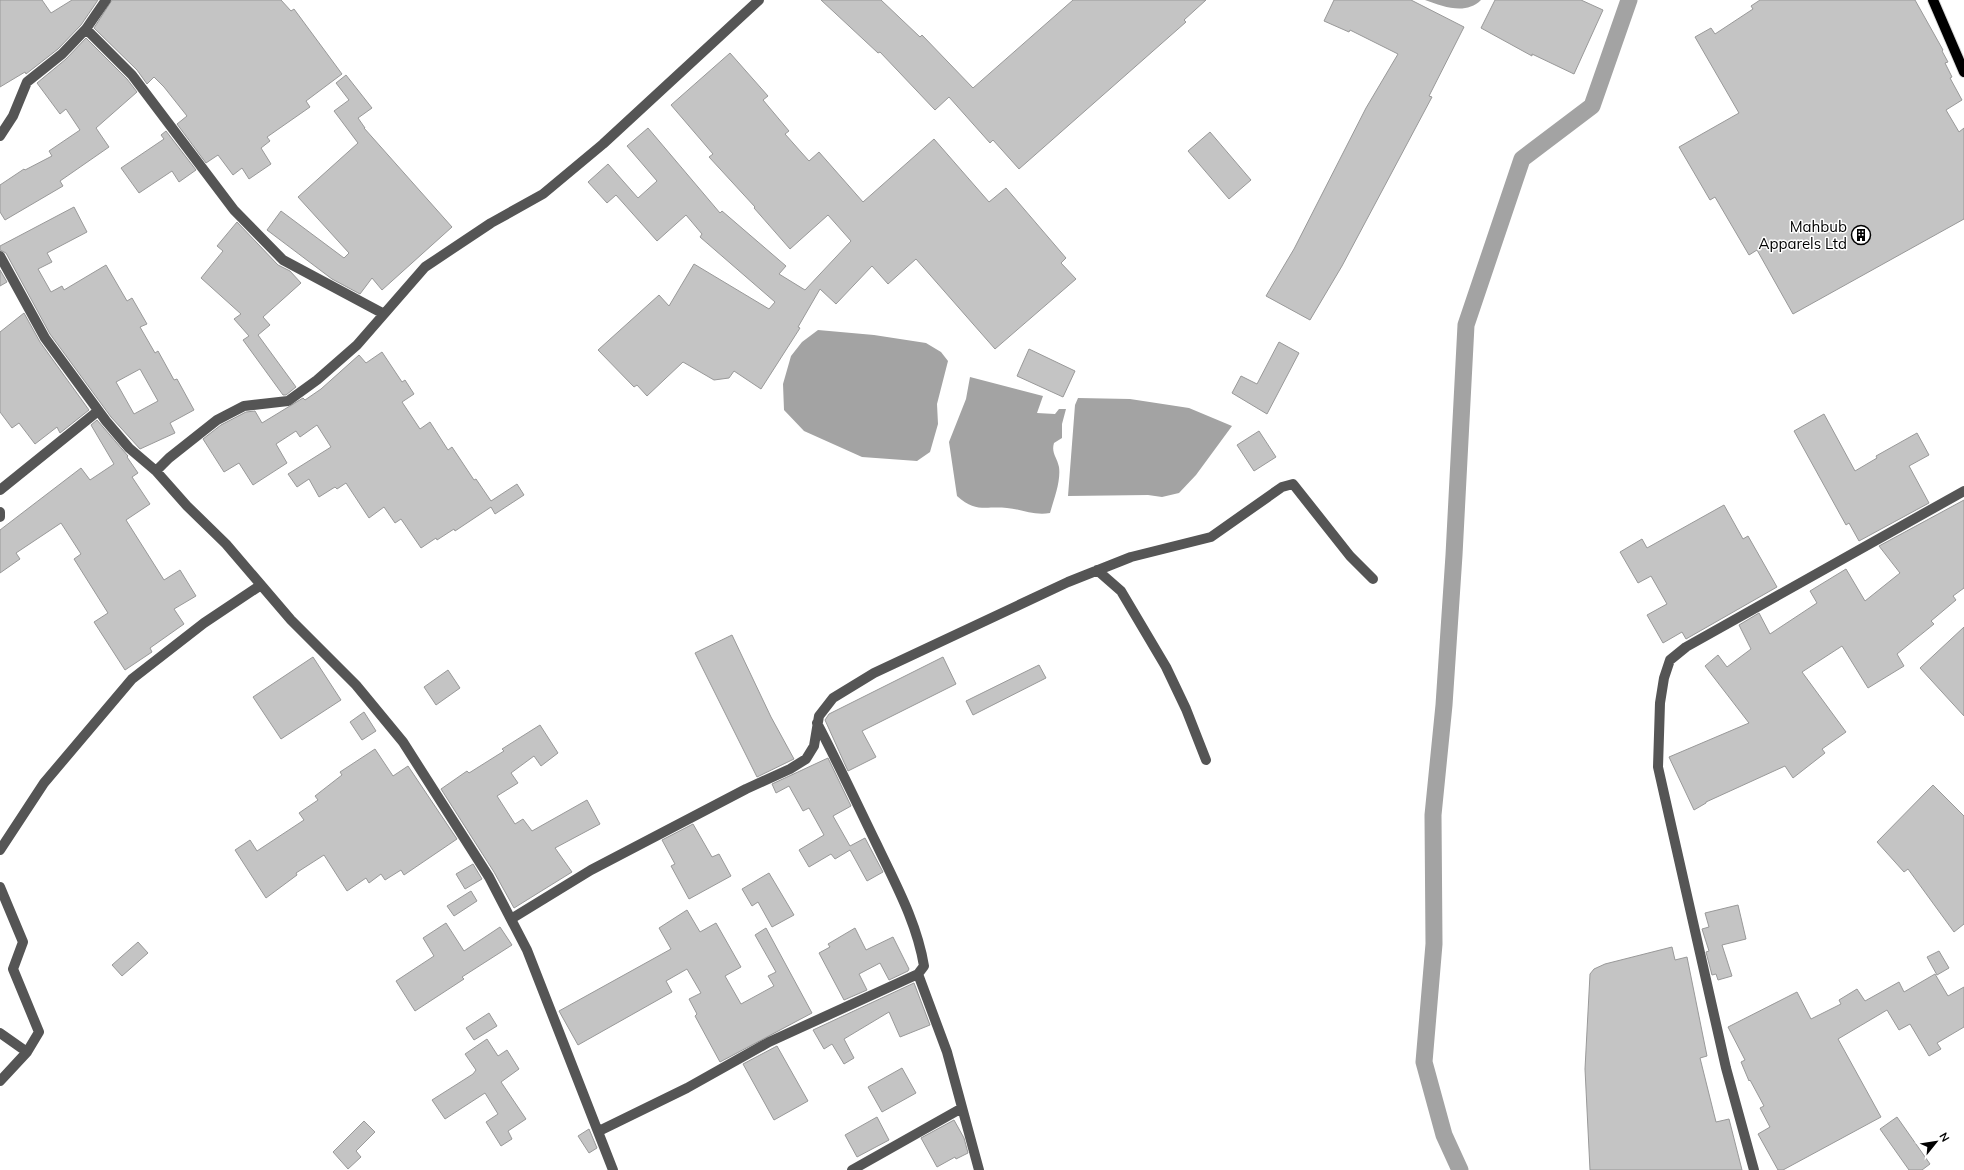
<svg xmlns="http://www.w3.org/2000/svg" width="1964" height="1170" viewBox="0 0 1964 1170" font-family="Mulish,sans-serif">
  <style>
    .water { fill: #a3a3a3 }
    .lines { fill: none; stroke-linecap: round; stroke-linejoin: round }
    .canal { stroke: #a3a3a3; stroke-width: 17 }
    .building { fill: #c4c4c4; stroke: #999; fill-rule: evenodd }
    .major-casing { stroke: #dbdbdb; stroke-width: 12 }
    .minor { stroke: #555; stroke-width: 10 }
    .major { stroke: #000; stroke-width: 10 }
    .labels { text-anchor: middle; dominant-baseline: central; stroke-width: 3; stroke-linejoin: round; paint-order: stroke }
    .poi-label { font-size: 15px; fill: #000; stroke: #fff; text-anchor: end }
  </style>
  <rect width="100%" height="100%" fill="#fff"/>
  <!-- water -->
  <path class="water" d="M1425,0H1481C1466,15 1444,7 1425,0Z
    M818,330L874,335L926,343L941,352L948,361L937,404L938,424L930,452L917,461L862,457L804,431L784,410L783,384L791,356L802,342Z
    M970,377L1043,396L1037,413L1055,414L1059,409H1066L1062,424V438L1054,443C1051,453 1057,457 1059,467C1061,481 1054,499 1050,513C1034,516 1022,509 1007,508C984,506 976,513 957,496L949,442L966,399Z
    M1078,398L1130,399L1189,408L1232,426L1196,475L1179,493L1162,497L1148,495L1068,496L1075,405Z"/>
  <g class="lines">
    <!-- canal -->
    <path class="canal" d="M1460,1170L1444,1135L1424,1062L1434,944L1433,815L1444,705L1454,555L1466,325L1522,159L1592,106L1629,0"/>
  </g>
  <!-- building -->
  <path class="building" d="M0,0H42L51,13L72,0H98L81,25L58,49L26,74L25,72L0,87Z
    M112,0H281L291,11L294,9L342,74L306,101L310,107L267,137L270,141L261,148L271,164L249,179L242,168L233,175L218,155L206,163L177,124L187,116L164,87L154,77L147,84L137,70L94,28Z
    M821,0H881L920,37L922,35L973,88L1073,0H1206L1184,20L1186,22L1019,169L993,140L990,143L949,97L935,110L880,52L878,53Z
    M1334,0H1411L1464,27L1429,96L1432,97L1342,266L1310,320L1266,296L1294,249L1366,108L1398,54L1350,30L1349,32L1324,21Z
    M1495,0H1581L1603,10L1574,74L1532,54V56L1481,28Z
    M1760,0H1915L1943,50L1942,51L1948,62L1945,63L1952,77L1950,78L1962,100L1946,110L1959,132L1964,128V219L1793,314L1757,250L1749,255L1715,197L1710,200L1679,147L1739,113L1695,37L1711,28L1715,34L1753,9L1751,6Z
    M86,38L127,79L137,92L96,128L109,147L60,181L63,186L5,220L0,212V185L24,169L25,170L52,156L49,151L80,130L66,109L60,114L37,83L66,59Z
    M730,53L768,96L763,100L789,131L785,134L809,161L819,152L863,202L934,139L989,202L1006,188L1066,258L1061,263L1076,279L995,349L916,259L888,284L872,266L836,304L820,289L798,327L800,328L761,389L734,371L729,378L714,380L683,362L647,396L637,385L634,387L598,350L659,295L669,306L694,264L769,309L775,302L700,237L702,234L686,215L657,241L616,195L607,203L588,182L608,164L638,198L657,181L627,146L648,128L720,213L722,211L786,266L779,274L805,290L851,241L828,215L790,249L754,208L755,207L709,157L713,154L671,105Z
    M346,75L372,108L358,118L365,128H364L452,227L382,290L372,278L360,294L332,279L267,230L281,211L344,258L349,253L298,197L358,143L334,111L349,100L336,83Z
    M166,131L196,170L179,182L172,171L139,193L121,168L164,139L161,135Z
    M1210,132L1251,180L1229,199L1188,151Z
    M74,207L87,232L47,253L52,262L38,269L51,292L62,286L64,290L106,265L127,301L132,298L147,324L140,327L155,353L158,351L174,380L177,379L194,410L170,423L175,433L140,449L111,417L50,334L6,253L0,250V246ZM140,369L158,401L134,414L116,382Z
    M237,222L278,265L290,271L301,283L263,317L270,325L258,335L296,387L286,395H283L243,340L249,336L234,319L241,314L201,278L223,251L217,246Z
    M0,270L7,282L0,286Z
    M24,313L40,342L89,410L60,433L57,427L35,444L19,423L12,428L0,412V332Z
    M1279,342L1299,353L1267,414L1232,393L1241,376L1257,384Z
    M1029,349L1075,371L1063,397L1017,376Z
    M382,352L402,382L405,380L414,394L402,402L420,429L430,422L448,450L452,447L474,480L476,479L491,501L517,484L524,495L495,514L491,507L455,531L454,529L437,540L436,538L421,548L401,519L395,523L384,507L369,518L346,483L337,489L335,487L319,497L309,479L297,487L288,474L331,447L317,425L300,437L296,431L276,444L287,463L253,485L239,463L224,472L203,439L221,425L246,412L255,411L262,423L303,398L305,400L321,389L359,355L366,363Z
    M1824,414L1855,471L1877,458L1876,456L1917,433L1929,455L1909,466L1929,503L1859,541L1849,523L1846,525L1794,431Z
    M97,420L128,456L127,457L138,473L132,477L150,504L126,520L164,580L180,570L196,596L174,609L184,624L150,648L152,652L125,670L94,622L108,613L74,559L81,554L61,523L16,553L20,559L0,573V530L81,468L90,480L114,464L91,425Z
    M1259,431L1276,457L1254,471L1237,445Z
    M1964,500V588L1953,596L1956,600L1931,621L1934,624L1897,654L1904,666L1868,688L1842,646L1802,672L1846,732L1822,749L1825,753L1793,778L1785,766L1706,802V803L1694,810L1669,757L1749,723L1705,666L1718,655L1727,667L1751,649L1739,625L1759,613L1770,634L1817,603L1810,591L1846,569L1865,601L1900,573L1879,546Z
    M1724,505L1743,539L1748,536L1777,587L1686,639L1682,632L1663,643L1647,615L1667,604L1651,576L1638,583L1620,552L1642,539L1647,548Z
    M1964,627V716L1920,668Z
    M732,635L771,717L794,759L757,777L695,653Z
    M313,657L341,700L281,739L253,697Z
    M943,657L956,684L862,731L876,757L848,771L825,720L829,714Z
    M1039,665L1046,678L973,715L966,701Z
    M448,670L460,688L436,705L424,687Z
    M364,712L376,731L362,740L350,722Z
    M540,725L558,753L541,766L534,756L511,773L518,783L497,796L515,824L523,819L532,831L587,800L600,824L555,848L572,872L514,908L494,872L441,789L467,771L469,773L504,751L502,749Z
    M375,749L393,776L408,766L457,839L404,875L401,870L385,880L381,874L369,883L366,878L347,891L324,855L296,873L297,875L266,898L235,850L250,840L257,851L304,820L299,813L318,800L315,796L342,775L340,772Z
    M828,758L851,806L833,816L850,846L865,838L883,872L867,881L850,850L835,859L831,854L809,867L799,850L824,835L809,808L803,811L789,786L776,793L772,784Z
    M1933,785L1964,816V924L1954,932L1908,869L1904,872L1877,842Z
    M693,824L712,857L719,854L731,876L689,899L671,866L675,864L662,840Z
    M473,864L482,879L465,889L456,874Z
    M769,873L794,915L772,927L758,902L752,906L742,889Z
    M471,891L477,901L454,916L447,906Z
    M1738,905L1746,939L1722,945L1732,976L1718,980L1716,974L1712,975L1706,952L1709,951L1702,929L1709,927L1705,913Z
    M687,910L700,932L716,923L741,967L725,976L741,1004L774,986L768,976L776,972L755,935L766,928L812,1013L720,1062L695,1016L697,1014L689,999L701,993L687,969L666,981L672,992L578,1045L559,1011L671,949L659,928Z
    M446,923L464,951L500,927L512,945L462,977L464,979L415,1011L396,981L434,956L423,938Z
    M855,928L866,950L893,937L909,969L908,971L889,980L880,963L859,974L867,990L844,1000L819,953L830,947L828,944Z
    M138,942L148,953L122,976L112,965Z
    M1672,947L1675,960L1687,957L1707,1056L1700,1058L1716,1122L1729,1119L1742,1170H1590L1585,1069L1590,974L1594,969L1605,964Z
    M1939,951L1949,968L1937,975L1927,957Z
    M1935,974L1948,996L1964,987V1027L1937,1043L1941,1049L1929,1056L1910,1024L1899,1030L1887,1010L1838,1039L1881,1117L1783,1170H1778L1758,1134L1770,1127L1760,1108L1764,1106L1750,1080L1749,1081L1741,1062L1745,1060L1728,1027L1797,992L1811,1019L1841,1004L1839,1000L1857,989L1865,1001L1899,982L1904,992Z
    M914,983L930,1025L900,1037L889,1012L844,1039L854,1058L844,1064L832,1044L824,1049L813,1030Z
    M489,1013L497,1026L474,1040L466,1028Z
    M487,1039L498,1056L507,1050L519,1069L501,1082L526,1119L508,1131L512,1139L501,1146L486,1122L498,1114L485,1093L445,1119L432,1100L473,1074L476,1070L465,1054Z
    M777,1046L808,1101L774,1120L743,1064Z
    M902,1068L916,1093L882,1112L868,1087Z
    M877,1117L889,1140L857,1157L845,1135Z
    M1897,1117L1930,1164L1922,1170H1909L1880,1129Z
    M954,1120L964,1138L968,1153L956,1159L955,1157L937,1167L921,1138Z
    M364,1121L375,1132L356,1151L361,1157L348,1169L333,1152Z
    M589,1129L597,1148L589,1153L578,1136Z"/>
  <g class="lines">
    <!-- major casing -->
    <g class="major-casing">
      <path id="major" d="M1933,0L1964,72"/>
    </g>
    <!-- minor -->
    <path class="minor" d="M86,29L132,75L234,210L283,260L384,314
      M0,136L13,116L27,82L62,54L86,29L106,0
      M0,256L45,338L106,421L129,448L156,471L187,506L226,544L291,620L356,685L403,742L489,877L527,950L613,1170
      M156,471L169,458L217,420L244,406L288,401L317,380L357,345L425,267L491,223L543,194L603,144L759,0
      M0,490L98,411
      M0,512V517
      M1097,570L1121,591L1166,667L1186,709L1206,760
      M0,850L44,783L132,679L204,623L261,585
      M0,887L23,942L13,969L39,1032L27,1052L0,1081
      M511,919L591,870L746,789L790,769L806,759L814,746L819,716L833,698L874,673L1068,582L1131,557L1211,537L1282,487L1293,484L1350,556L1373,579
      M918,974L947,1052L979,1170
      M0,1033L27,1052
      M599,1131L687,1088L769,1042L918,974L924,966C917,923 896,885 877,845C857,804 838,763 817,723
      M852,1170L962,1108
      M1754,1170L1726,1068L1658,767L1660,703L1664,678L1670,660L1686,647L1964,491"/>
    <!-- major -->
    <use href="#major" class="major"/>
  </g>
  <!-- icons -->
  <defs>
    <g id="building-ring" transform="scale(1)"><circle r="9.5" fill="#fff" stroke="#000" stroke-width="1.5"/><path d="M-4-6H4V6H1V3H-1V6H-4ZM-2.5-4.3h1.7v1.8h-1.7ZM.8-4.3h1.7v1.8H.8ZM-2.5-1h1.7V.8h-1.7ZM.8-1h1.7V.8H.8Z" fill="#000"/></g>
  </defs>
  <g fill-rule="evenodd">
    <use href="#building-ring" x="1861" y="235"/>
  </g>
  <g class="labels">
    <!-- poi labels -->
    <g class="poi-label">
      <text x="1847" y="226">Mahbub<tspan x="1847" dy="17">Apparels Ltd</tspan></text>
    </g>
  </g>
  <!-- north arrow -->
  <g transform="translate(1936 1142) rotate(60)" stroke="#ffffff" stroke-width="3" paint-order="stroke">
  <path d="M0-3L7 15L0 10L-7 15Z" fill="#000000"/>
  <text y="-6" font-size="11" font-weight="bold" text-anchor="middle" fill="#000000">N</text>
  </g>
</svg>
